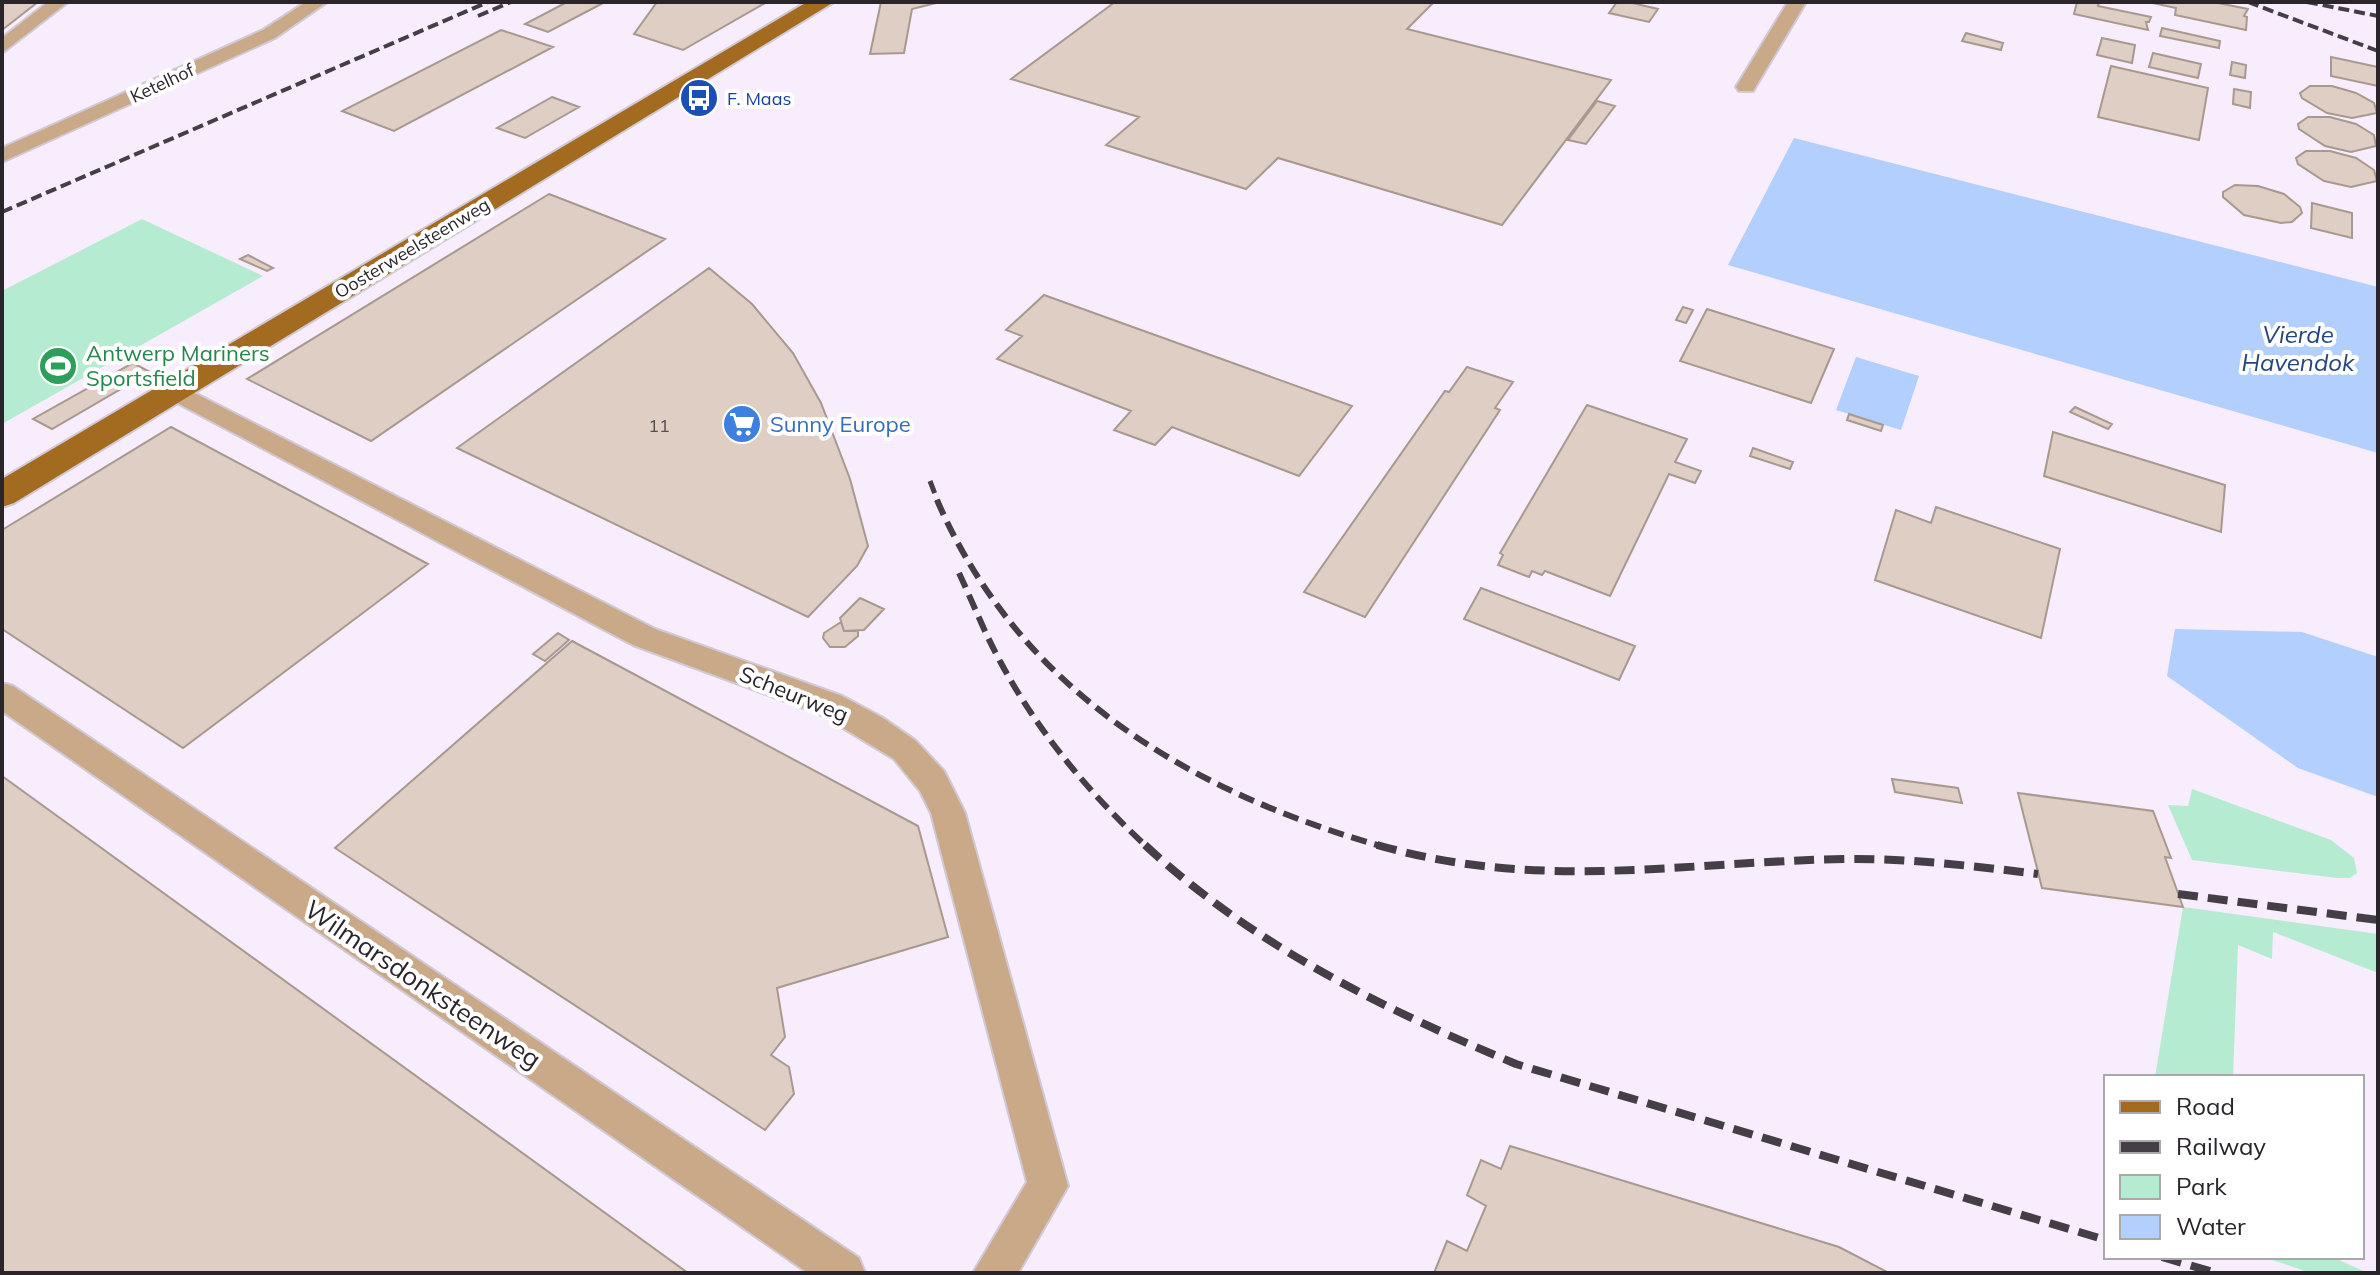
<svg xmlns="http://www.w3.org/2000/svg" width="2380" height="1275" viewBox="0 0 2380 1275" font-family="Mulish,sans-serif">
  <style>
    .green { fill: #b5ebd0 }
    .water { fill: #b2cffd }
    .building { fill: #decec4; stroke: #a89990; stroke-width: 2 }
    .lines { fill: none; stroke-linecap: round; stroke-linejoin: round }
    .minor-casing { stroke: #d2c9d6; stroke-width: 4 }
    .major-casing { stroke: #d2c9d6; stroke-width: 4 }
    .minor { fill: #c9a987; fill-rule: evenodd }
    .major { fill: #a36b20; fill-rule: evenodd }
    .rail-far3 { stroke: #443f46; stroke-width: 4; stroke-dasharray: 11 5; stroke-linecap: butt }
    .rail-far2 { stroke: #443f46; stroke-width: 5; stroke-dasharray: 13 7; stroke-linecap: butt }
    .rail-far1 { stroke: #443f46; stroke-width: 6; stroke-dasharray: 16 8; stroke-linecap: butt }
    .rail { stroke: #443f46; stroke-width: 8; stroke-dasharray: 20 10; stroke-linecap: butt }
    .labels { text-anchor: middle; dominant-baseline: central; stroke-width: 8; stroke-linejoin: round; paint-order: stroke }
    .far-street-label { font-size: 18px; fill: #29252b; stroke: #fff }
    .far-transit-label { font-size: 18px; fill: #164399; stroke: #fff; text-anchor: start }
    .number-label { font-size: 18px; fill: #564f51 }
    .leisure-label { font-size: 22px; fill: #27864d; stroke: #fff; text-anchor: start }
    .shop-label { font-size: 22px; fill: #366cbe; stroke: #fff; text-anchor: start }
    .street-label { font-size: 22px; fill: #29252b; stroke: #fff }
    .water-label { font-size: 24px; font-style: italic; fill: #24477e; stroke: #fff }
    .near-street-label { font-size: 26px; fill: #29252b; stroke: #fff }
  </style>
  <rect width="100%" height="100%" fill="#f7edfc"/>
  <!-- green -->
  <path class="green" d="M142,219L263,276L2,424V291Z
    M2192,789L2331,840L2354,858L2357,873L2350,878H2337L2192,860L2168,805L2188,806Z
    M2183,907L2378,934V973L2273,932L2272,959L2238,945L2233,1077H2155Z
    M2264,1257H2332L2368,1273H2311Z"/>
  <!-- water -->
  <path class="water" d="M1794,138L2378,287V453L1728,265Z
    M1856,357L1919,376L1901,430L1836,410Z
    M2175,629L2302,632L2378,657V797L2298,768L2167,676Z"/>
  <!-- building -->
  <path class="building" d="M2,2H38L2,30Z
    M567,2H605L548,32L525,24Z
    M657,2H767L683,50L634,34Z
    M881,2H940L912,9L904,53L870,54Z
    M1115,2H1434L1407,29L1611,80L1502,225L1278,158L1246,189L1106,145L1139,117L1011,79Z
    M1617,2H1628L1658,9L1649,22L1609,13Z
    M2077,2H2110H2099L2098,6L2151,17L2149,22H2146L2148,30L2074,14Z
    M2148,2H2213L2248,9L2244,16L2247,17L2246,30L2175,15L2176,8Z
    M2162,28L2220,41L2219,48L2160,36Z
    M501,30L553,47L394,131L342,111Z
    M1966,33L2003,43L2001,50L1962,41Z
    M2102,38L2135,45L2132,63L2097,55Z
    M2153,53L2201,64L2198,78L2149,67Z
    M2331,57L2378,67V86L2331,76Z
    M2232,62L2246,65L2245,78L2230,75Z
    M2111,66L2208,88L2199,140L2098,117Z
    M2310,86H2332L2356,93L2374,103L2377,113L2352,118L2327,113L2302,98L2300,93Z
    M2234,89L2251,92L2250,108L2233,104Z
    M552,97L579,107L525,138L497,128Z
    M1597,101L1615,106L1586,144L1568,140Z
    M2308,117H2330L2356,124L2374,135L2376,146L2351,152L2325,146L2299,129L2298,124Z
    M2306,151H2330L2356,158L2374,170L2377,181L2351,187L2324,181L2298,164L2296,158Z
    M2235,185L2258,186L2284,194L2300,207L2302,213L2292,222L2281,223L2244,215L2223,197V192Z
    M549,194L665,239L371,441L247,379Z
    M2312,203L2352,213V238L2311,228Z
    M248,255L273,268L267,271L240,259Z
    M709,268L752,304L793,353L821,403L850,479L868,546L857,566L808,617L457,448Z
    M1044,295L1352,406L1299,476L1172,427L1155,445L1114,430L1131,411L997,359L1022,336L1006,330Z
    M1683,307L1693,310L1686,323L1676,320Z
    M1707,309L1834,349L1811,403L1680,361Z
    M133,363L150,372L52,429L33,419Z
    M1467,367L1513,382L1495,408L1500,410L1365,617L1304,592L1445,391L1449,392Z
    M1587,405L1687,439L1675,462L1701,471L1695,483L1669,474L1610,596L1545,571L1542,575L1532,571L1529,577L1498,565L1503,555L1500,553Z
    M2075,407L2112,424L2108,429L2070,412Z
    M1849,414L1883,425L1881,431L1847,420Z
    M171,427L428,564L183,748L2,629V530Z
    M2053,432L2225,485L2221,532L2044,476Z
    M1753,448L1793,462L1790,469L1750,456Z
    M1936,507L2060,549L2041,638L1875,580L1896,510L1931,523Z
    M1481,588L1635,646L1619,680L1464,619Z
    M860,598L884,609L864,630L844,631L840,618Z
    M841,622L844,631H858V636L845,647H830L823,638L824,633Z
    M558,633L569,640L545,661L533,654Z
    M572,641L918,826L948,937L777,988L785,1037L771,1055L789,1067L794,1094L765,1130L335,848Z
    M2,776L688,1273H2Z
    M1892,779L1958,788L1962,803L1895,792Z
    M2018,793L2153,811L2171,858L2165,857L2183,907L2042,888Z
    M1510,1146L1839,1247L1889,1273H1434L1447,1241L1467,1251L1486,1206L1467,1195L1481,1160L1501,1169Z"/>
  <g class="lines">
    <!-- minor casing -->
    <g class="minor-casing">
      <path id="minor" d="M48,2H68L2,53V38Z
        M306,2H327L275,38L2,162V148L263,30Z
        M1788,2H1806L1753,91H1739L1736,87Z
        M175,383L655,629L842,696L883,718L916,741L944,771L965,813L1068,1186L1018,1273H973L1027,1182L931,813L920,791L894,759L820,714L633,645L166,397L162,391L166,385Z
        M2,683L13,686L859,1258L865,1273H808L2,711Z"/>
    </g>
    <!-- major casing -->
    <g class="major-casing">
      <path id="major" d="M807,2H834L14,503L2,507V479Z"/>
    </g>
    <!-- minor -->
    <use href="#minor" class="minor"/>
    <!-- major -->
    <use href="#major" class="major"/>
    <!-- rail-far3 -->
    <path class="rail-far3" d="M2248,2L2378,51
      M2307,2L2378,16
      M478,16L511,2
      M2,212L488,2"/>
    <!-- rail-far2 -->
    <path class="rail-far2" d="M930,481L938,502"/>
    <!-- rail-far1 -->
    <path class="rail-far1" d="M937,500C1020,692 1190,792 1384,847
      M959,573C973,603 985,634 1001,663C1038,732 1090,794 1147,847"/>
    <!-- rail -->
    <path class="rail" d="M1145,845C1253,945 1381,1008 1516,1064L2106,1240
      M1377,845C1541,892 1679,862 1844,859C1909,858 1973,866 2038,874
      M2178,894L2378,920
      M2162,1257L2216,1273"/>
  </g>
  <!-- icons -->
  <defs>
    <g id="bus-disc" transform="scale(2)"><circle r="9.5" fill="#1a4fb4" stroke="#fff"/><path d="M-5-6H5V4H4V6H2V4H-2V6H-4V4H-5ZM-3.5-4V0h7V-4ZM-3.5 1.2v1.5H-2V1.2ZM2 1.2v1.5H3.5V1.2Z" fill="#fff"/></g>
    <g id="stadium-disc" transform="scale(2)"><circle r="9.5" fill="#2e9e5b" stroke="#fff"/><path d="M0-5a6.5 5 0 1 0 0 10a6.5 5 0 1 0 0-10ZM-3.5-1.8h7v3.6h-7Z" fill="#fff"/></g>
    <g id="supermarket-disc" transform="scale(2)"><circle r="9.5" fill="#3f7fe0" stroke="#fff"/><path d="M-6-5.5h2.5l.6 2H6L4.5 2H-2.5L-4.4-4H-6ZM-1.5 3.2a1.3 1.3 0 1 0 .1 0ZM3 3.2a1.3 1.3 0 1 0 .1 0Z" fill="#fff"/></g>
  </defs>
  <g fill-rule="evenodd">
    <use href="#bus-disc" x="699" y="98"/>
    <use href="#stadium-disc" x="58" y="366"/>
    <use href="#supermarket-disc" x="742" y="424"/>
  </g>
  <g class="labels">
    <!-- far-street labels -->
    <g class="far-street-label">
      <text transform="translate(162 83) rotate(-25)">Ketelhof</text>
      <text transform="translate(412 248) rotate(-31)">Oosterweelsteenweg</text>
    </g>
    <!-- far-transit labels -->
    <g class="far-transit-label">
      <text x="727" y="98">F. Maas</text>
    </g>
    <!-- number labels -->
    <g class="number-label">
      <text x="659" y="425">11</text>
    </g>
    <!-- leisure labels -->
    <g class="leisure-label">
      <text x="86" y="353">Antwerp Mariners<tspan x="86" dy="25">Sportsfield</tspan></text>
    </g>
    <!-- shop labels -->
    <g class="shop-label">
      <text x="770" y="424">Sunny Europe</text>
    </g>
    <!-- street labels -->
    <g class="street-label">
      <text transform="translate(794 694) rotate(22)">Scheurweg</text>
    </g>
    <!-- water labels -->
    <g class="water-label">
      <text x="2298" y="334">Vierde<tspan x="2298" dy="28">Havendok</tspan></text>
    </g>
    <!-- near-street labels -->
    <g class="near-street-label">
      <text transform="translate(423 984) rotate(34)">Wilmarsdonksteenweg</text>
    </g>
  </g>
  <!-- border -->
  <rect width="2380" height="1275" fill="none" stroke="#29252b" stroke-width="8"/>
  <!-- legend -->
  <rect x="2104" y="1075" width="260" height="184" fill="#ffffff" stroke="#a9a8aa" stroke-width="2"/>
  <rect x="2120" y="1101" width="40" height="12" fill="#a36b20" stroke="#a9a8aa" stroke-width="2"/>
  <text x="2176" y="1115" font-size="24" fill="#29252b">Road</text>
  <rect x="2120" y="1141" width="40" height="12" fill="#443f46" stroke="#a9a8aa" stroke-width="2"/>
  <text x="2176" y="1155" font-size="24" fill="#29252b">Railway</text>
  <rect x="2120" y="1175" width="40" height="24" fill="#b5ebd0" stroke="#a9a8aa" stroke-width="2"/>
  <text x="2176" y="1195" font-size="24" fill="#29252b">Park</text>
  <rect x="2120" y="1215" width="40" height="24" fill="#b2cffd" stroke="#a9a8aa" stroke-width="2"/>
  <text x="2176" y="1235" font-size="24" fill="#29252b">Water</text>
</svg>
